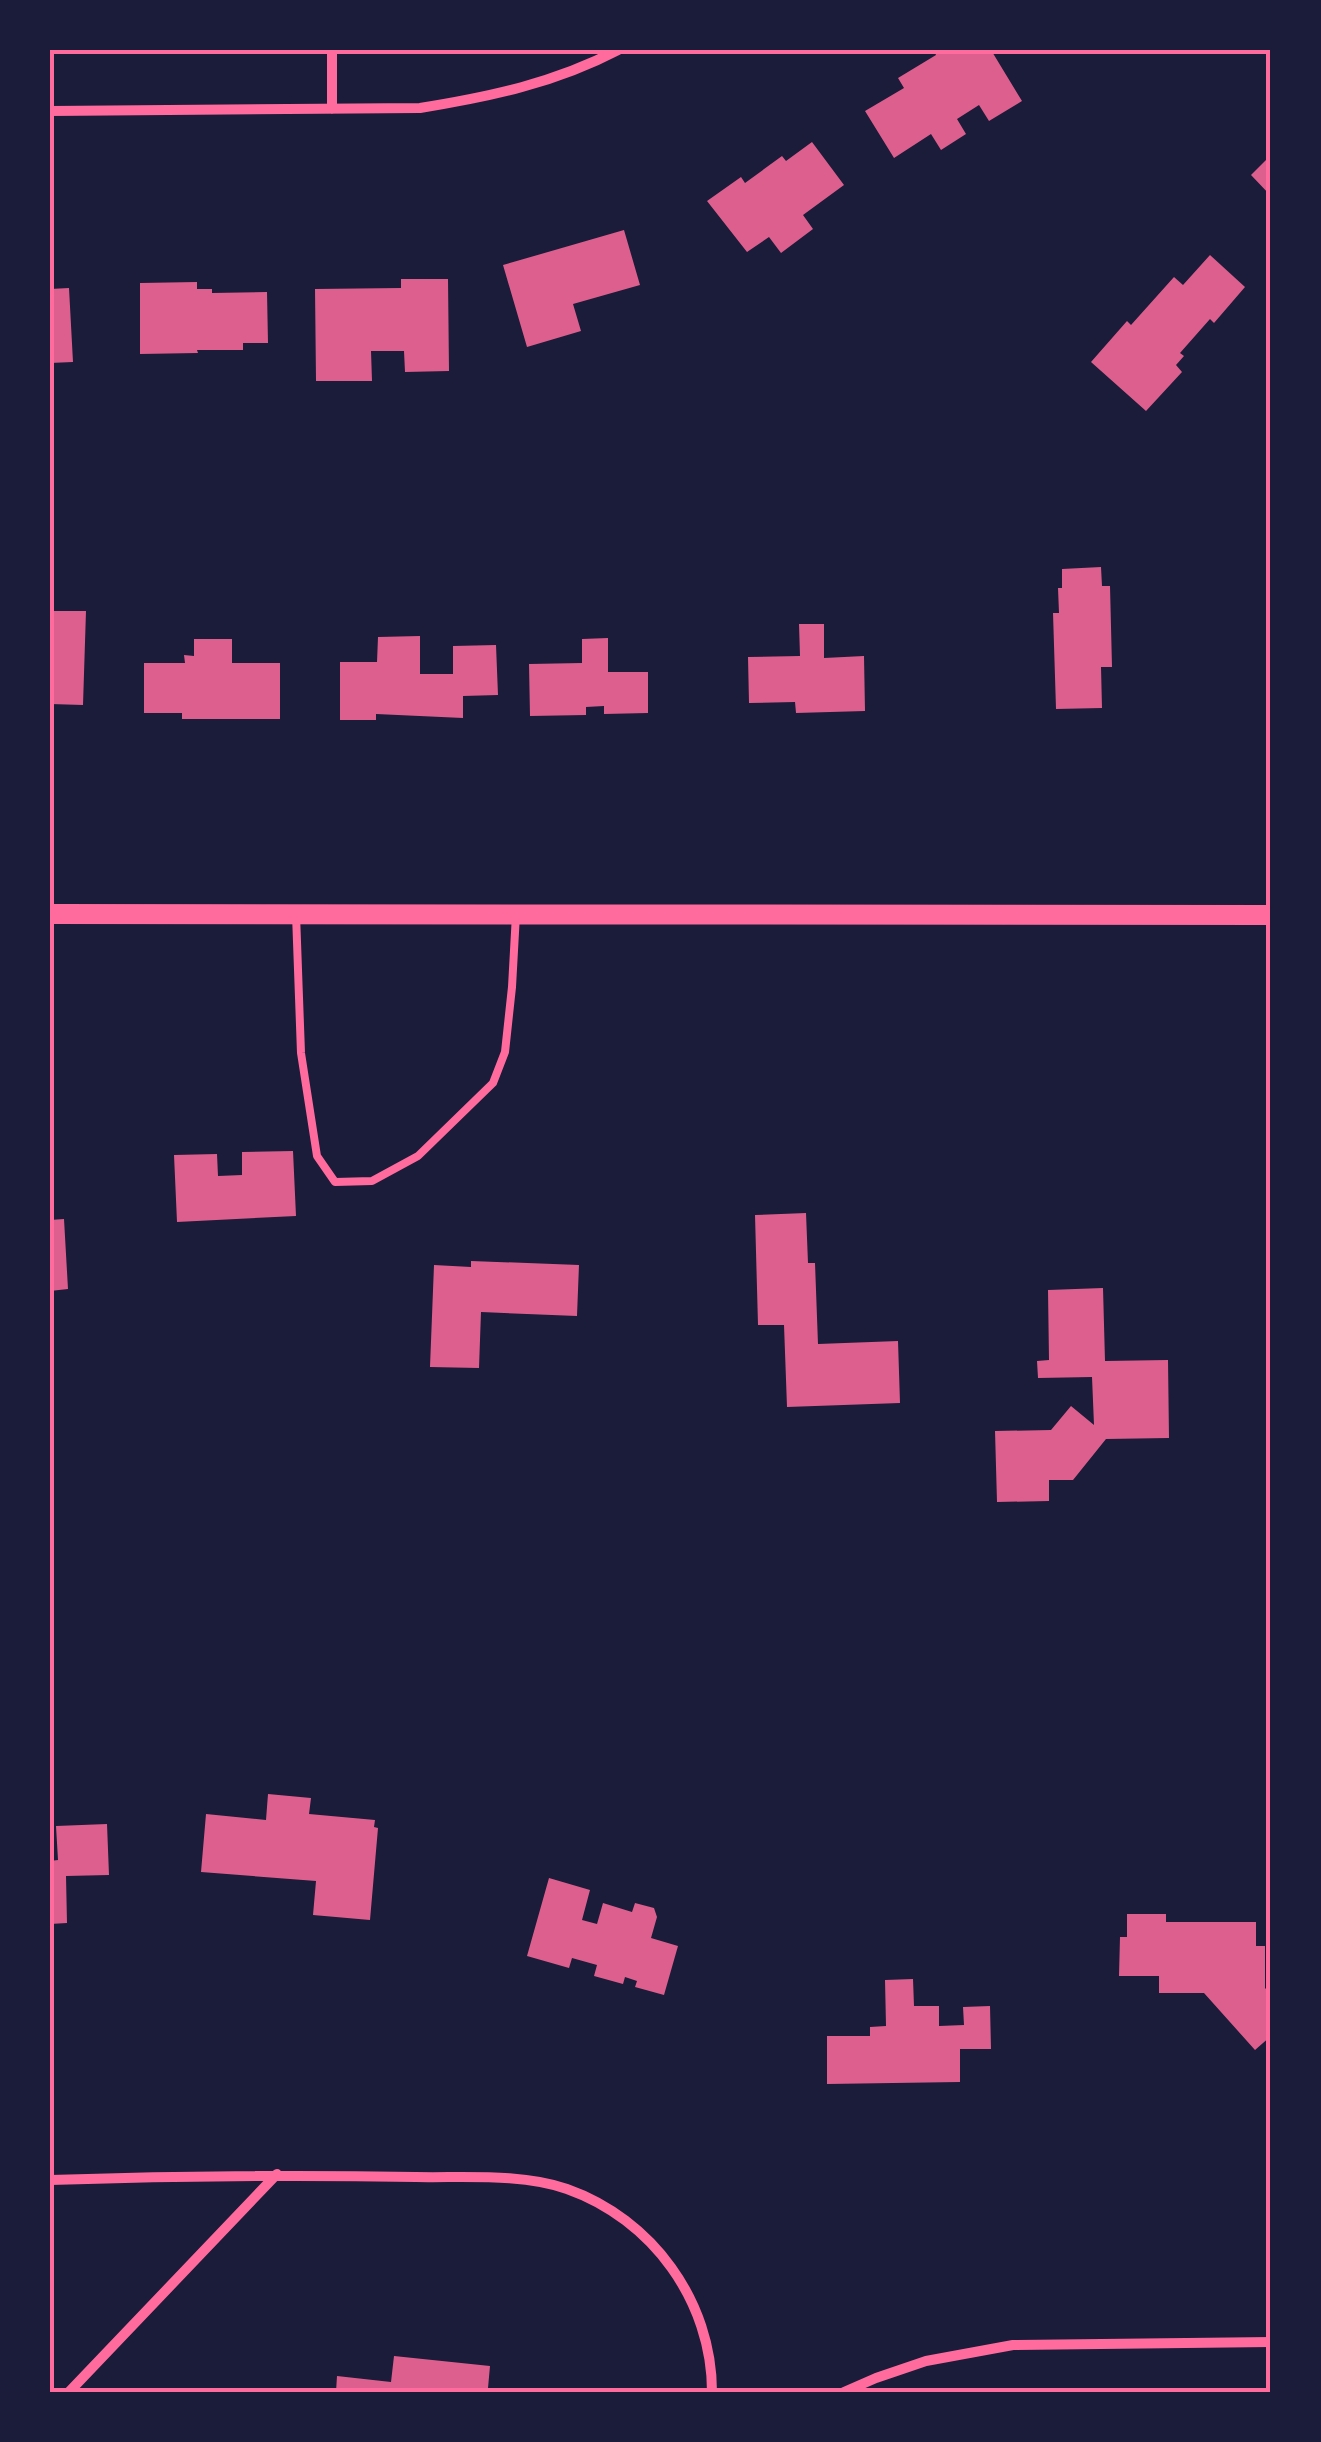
<svg xmlns="http://www.w3.org/2000/svg" width="1321" height="2442" viewBox="0 0 1321 2442" font-family="'Public Sans',sans-serif">
  <style>
    .building { fill: #dd5f8e }
    .lines { fill: none; stroke-linecap: round; stroke-linejoin: round }
    .service { stroke: #ff6b9d; stroke-width: 8 }
    .minor { stroke: #ff6b9d; stroke-width: 10 }
    .secondary { stroke: #ff6b9d; stroke-width: 20 }
    .neatline { fill: none; stroke: #ff6b9d; stroke-width: 4 }
  </style>
  <rect width="100%" height="100%" fill="#1b1b3a"/>
  <!-- building -->
  <path class="building" d="M934,50H991L1022,101L989,121L979,105L957,119L966,134L941,150L931,134L894,158L865,111L904,88L898,78L936,55Z
    M812,142L844,185L803,215L813,229L781,253L769,237L747,252L707,201L741,177L745,183L782,156L786,161Z
    M1271,155V196L1251,175Z
    M624,230L640,285L573,304L581,331L527,347L503,265Z
    M1210,255L1245,287L1214,323L1210,319L1180,353L1184,356L1176,365L1182,372L1146,411L1091,362L1127,321L1131,325L1174,277L1183,285Z
    M401,279H448L449,371L405,372L404,351H371L372,381H316L315,289L401,288Z
    M197,282V289H212V293L267,292L268,343H243V350H197L198,353L140,354V283Z
    M69,288L73,362L50,363V289Z
    M1101,567L1102,586H1110L1112,667H1101L1102,708L1056,709L1053,613H1059L1058,588H1062V569Z
    M50,611H86L83,705L50,704Z
    M799,624H824V658L864,656L865,711L796,713L795,702L749,703L748,657L800,656Z
    M420,636V674H453V646L496,645L498,695L463,696V718L376,714V720H340V662H377L378,637Z
    M608,638V672H648V713L604,714V706L586,707V715L530,716L529,664L582,663V639Z
    M194,639H232V663H280V719H182V713H144V663H185L184,655L194,656Z
    M293,1151L296,1216L177,1222L174,1155L217,1154L218,1176L242,1175V1152Z
    M806,1213L808,1263H815L818,1344L898,1341L900,1403L787,1407L784,1325H758L755,1215Z
    M64,1219L68,1289L50,1291V1220Z
    M471,1261L579,1265L577,1316L481,1312L479,1368L430,1367L434,1265L471,1267Z
    M1103,1288L1105,1361L1168,1360L1169,1438L1106,1439L1073,1480H1049V1501L997,1502L995,1431L1051,1430L1071,1406L1094,1425L1092,1377L1038,1378L1037,1361L1049,1360L1048,1290Z
    M268,1794L311,1798L309,1814L375,1820L374,1827L378,1828L370,1920L313,1915L316,1881L201,1872L206,1814L266,1820Z
    M107,1824L109,1875L66,1876L67,1923L50,1924V1861L58,1860L56,1826Z
    M549,1878L590,1890L582,1920L597,1924L603,1903L632,1912L635,1903L654,1908L657,1917L651,1938L678,1946L664,1995L635,1987L637,1981L625,1977L623,1984L594,1976L597,1965L572,1958L569,1968L527,1956Z
    M1127,1914H1166V1922H1256V1946H1265V1988L1271,1994V2036L1255,2050L1204,1993H1159V1976H1119L1120,1937H1127Z
    M913,1979L914,2006H939V2026L964,2025L963,2007L990,2006L991,2049H960V2082L827,2084V2036H870V2027L886,2026L885,1980Z
    M394,2356L490,2366L488,2388L498,2389V2392H336L337,2376L391,2382Z"/>
  <g class="lines">
    <!-- service -->
    <path class="service" d="M296,914L301,1053L317,1156L335,1182L372,1181L418,1156L493,1083L505,1052L512,987L516,914"/>
    <!-- minor -->
    <path class="minor" d="M332,109V50
      M50,111L420,108C489,97 555,83 618,50
      M50,2180C173,2176 293,2175 416,2177C463,2178 522,2173 567,2189C652,2219 712,2301 712,2392
      M69,2392L277,2174
      M844,2392L876,2378L926,2361L1013,2345L1271,2342"/>
    <!-- secondary -->
    <path class="secondary" d="M50,914L1271,915"/>
  </g>
  <!-- border -->
  <rect width="1321" height="2442" fill="none" stroke="#1b1b3a" stroke-width="105"/>
  <rect x="52" y="52" width="1216" height="2338" class="neatline"/>
</svg>
